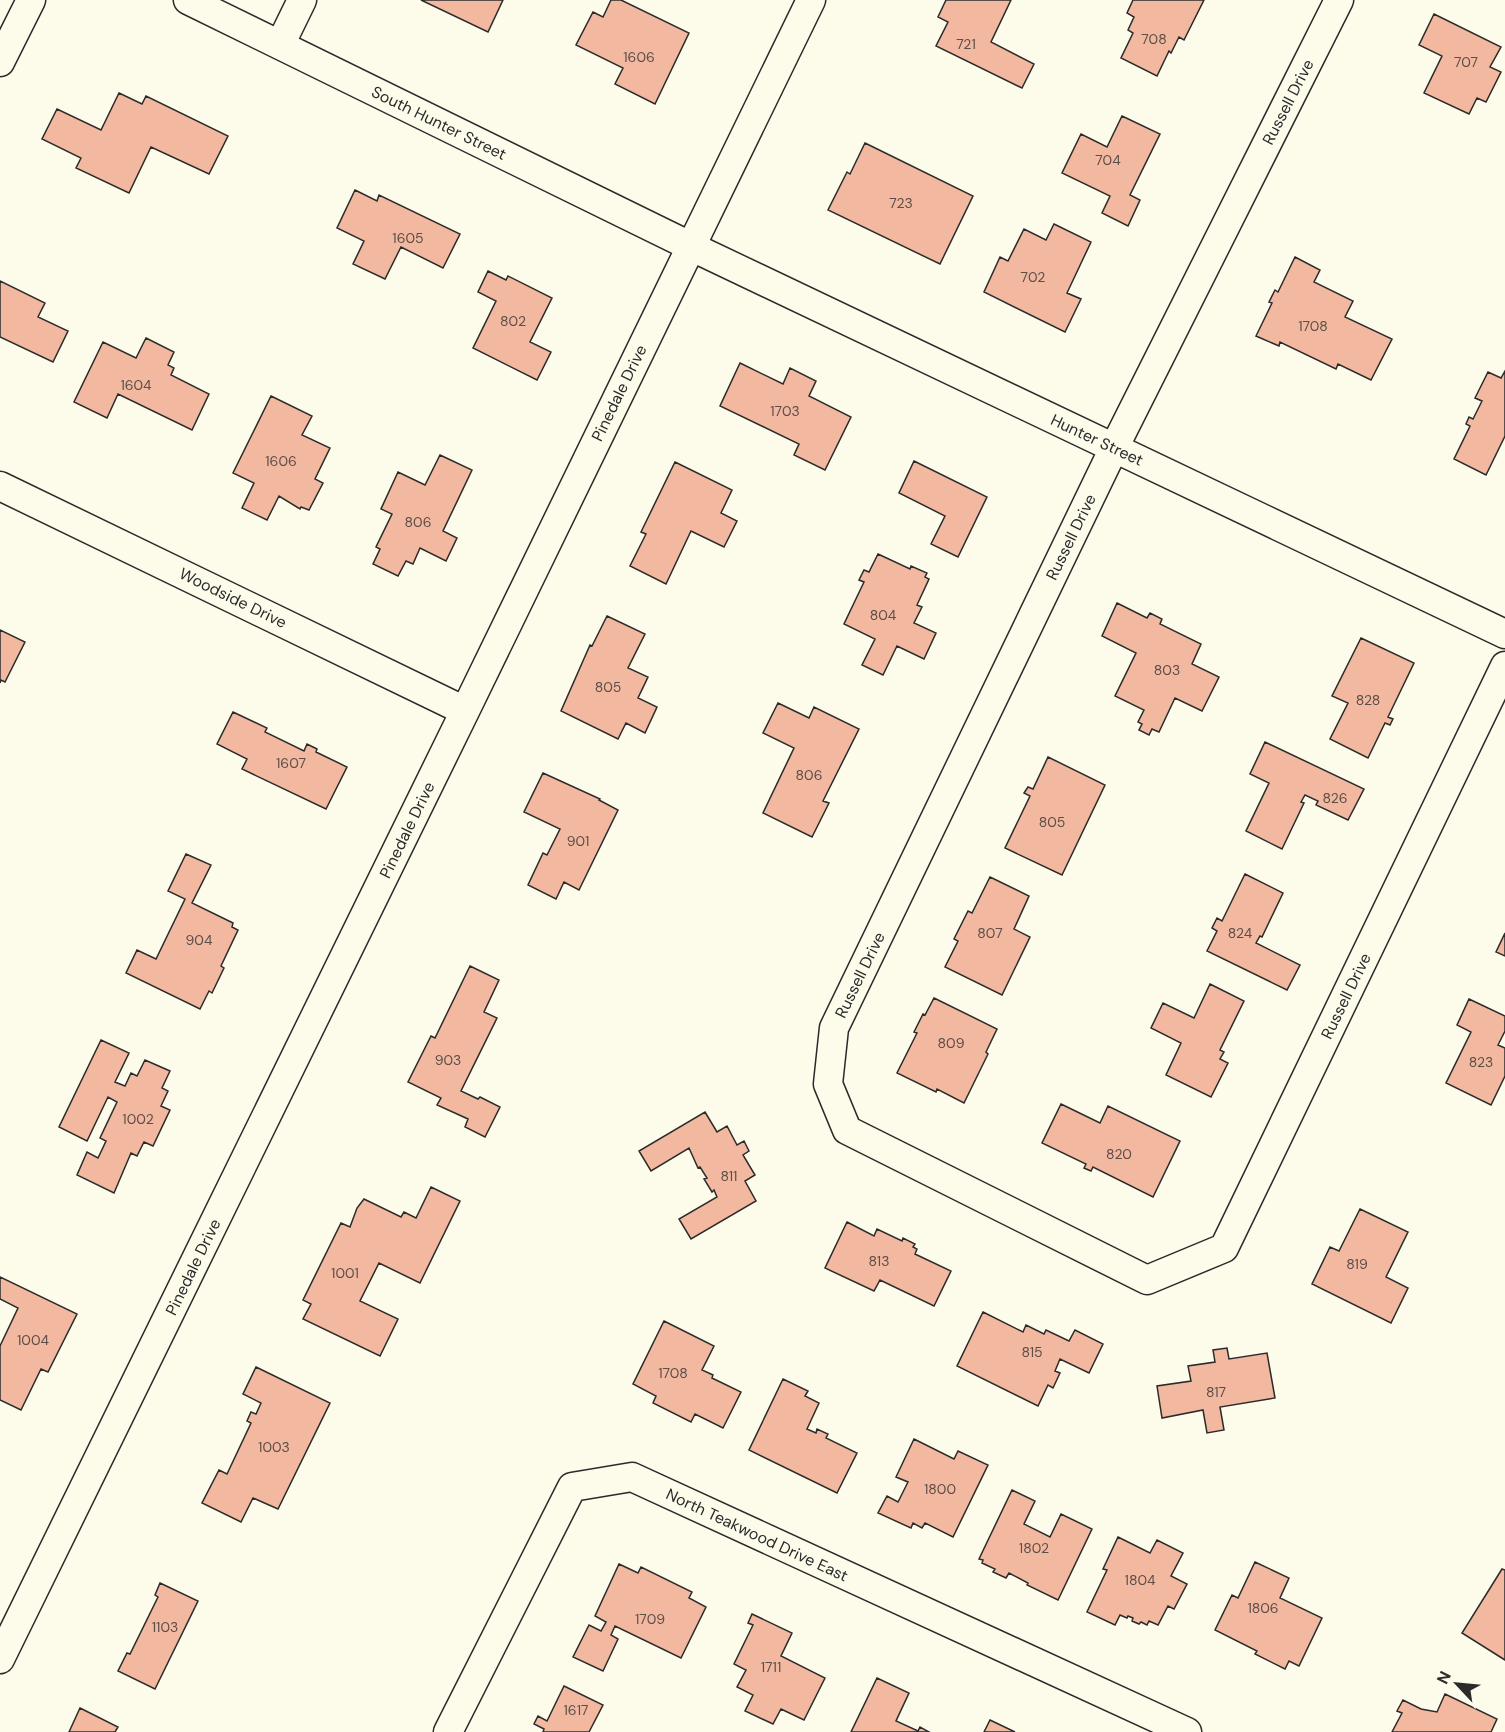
<svg xmlns="http://www.w3.org/2000/svg" width="1505" height="1732" viewBox="0 0 1505 1732" font-family="'DM Sans',sans-serif">
  <style>
    .building { fill: #f2b8a0; stroke: #2b2b2b; stroke-width: 1.5 }
    .lines { fill: none; stroke-linecap: round; stroke-linejoin: round }
    .street-casing { stroke: #2b2b2b; stroke-width: 31 }
    .street { stroke: #fdfbea; stroke-width: 28 }
    .labels { text-anchor: middle; dominant-baseline: central; stroke-width: 4.5; stroke-linejoin: round; paint-order: stroke }
    .number-label { font-size: 14px; fill: #5d4e48 }
    .street-label { font-size: 16px; fill: #2b2b2b; stroke: #fdfbea }
  </style>
  <rect width="100%" height="100%" fill="#fdfbea"/>
  <!-- building -->
  <path class="building" d="M421,0H503L488,32Z
    M611,0H621L689,33L655,104L615,84L623,68L576,45L593,12L603,17Z
    M946,0H1011L991,42L1034,64L1022,88L936,46L948,22L938,17Z
    M1133,0H1204L1184,40L1179,37L1171,53L1169,51L1157,76L1121,58L1133,33L1128,30L1134,17L1127,13Z
    M1434,14L1501,47L1490,67L1501,72L1486,102L1477,98L1469,114L1424,93L1442,56L1419,45Z
    M119,93L142,104L146,96L228,136L209,174L151,147L129,193L76,168L81,158L42,139L57,109L101,130Z
    M1122,116L1160,134L1130,195L1140,200L1128,226L1102,213L1110,196L1062,173L1081,134L1107,147Z
    M865,143L973,196L940,264L828,210L847,172L850,174Z
    M355,190L377,201L379,195L460,234L443,268L401,247L385,279L353,264L364,241L337,228Z
    M1054,224L1091,242L1067,293L1081,299L1065,332L984,292L1000,257L1008,261L1024,229L1046,240Z
    M1295,257L1320,270L1314,282L1353,301L1345,317L1392,339L1371,380L1338,364L1336,369L1280,342L1279,346L1256,336L1272,303L1269,302L1275,290L1278,292Z
    M488,271L506,280L508,276L552,298L530,342L551,352L537,380L473,348L496,301L478,292Z
    M0,281L45,303L38,317L68,331L53,362L0,337Z
    M146,338L174,352L168,365L174,368L171,375L209,394L192,430L118,394L107,418L74,402L103,342L136,358Z
    M740,363L783,384L790,368L816,381L809,396L851,417L825,470L794,455L799,444L720,406Z
    M1505,371V436L1486,475L1454,459L1470,426L1466,424L1469,417L1473,419L1482,401L1475,398L1488,372L1501,378Z
    M271,396L312,416L302,435L330,448L315,479L323,483L309,510L301,507L300,509L279,496L267,520L242,508L254,483L233,473Z
    M440,455L472,470L443,531L457,538L446,561L420,548L413,564L406,561L398,576L373,564L380,549L376,547L392,514L381,509L398,472L425,485Z
    M914,461L987,497L958,557L931,544L945,516L899,493Z
    M675,462L732,490L721,513L737,521L724,547L691,531L666,584L630,566L646,534L641,532Z
    M878,554L910,569L911,566L927,573L925,577L929,579L917,605L922,607L914,623L936,633L924,659L897,646L883,675L862,665L875,639L844,624L864,582L859,580L864,570L869,572Z
    M1117,603L1147,618L1150,613L1162,619L1160,624L1201,644L1192,664L1219,677L1202,711L1175,698L1159,732L1152,729L1149,735L1139,730L1142,724L1138,722L1144,710L1115,696L1136,653L1102,636Z
    M607,616L645,634L628,668L648,677L638,698L657,707L645,733L626,723L618,739L561,711L590,645L592,646Z
    M0,630L25,642L5,682L1,680L0,683Z
    M1361,638L1414,663L1388,717L1393,719L1390,725L1385,723L1368,758L1330,739L1348,703L1332,696Z
    M778,703L809,718L814,707L859,729L823,801L829,803L812,837L763,813L794,748L763,733Z
    M233,712L267,728L265,732L304,751L307,744L317,749L316,752L347,767L326,809L242,769L247,759L217,744Z
    M1265,742L1364,789L1348,820L1316,805L1318,801L1305,795L1301,802L1304,803L1282,849L1246,831L1269,783L1250,774Z
    M1048,757L1105,785L1062,875L1005,848L1030,796L1024,793L1028,787L1033,789Z
    M543,773L600,799L599,800L618,810L579,890L564,882L556,899L528,885L543,853L547,855L560,829L524,812Z
    M186,854L211,865L192,903L233,923L232,927L238,930L221,966L224,968L212,993L209,991L200,1009L126,973L137,950L156,959L185,899L168,891Z
    M1245,874L1283,893L1262,937L1260,936L1256,943L1300,965L1287,990L1207,951L1217,931L1212,928L1217,918L1222,921Z
    M990,877L1029,896L1014,929L1030,937L1002,995L945,967L958,941L954,939L968,911L972,913Z
    M1505,933V956L1496,952Z
    M470,966L499,980L484,1012L497,1018L461,1091L478,1099L480,1097L500,1107L485,1137L465,1127L468,1119L437,1105L441,1098L408,1082L431,1036L435,1038Z
    M1210,984L1244,1001L1220,1050L1224,1052L1220,1059L1228,1063L1211,1097L1166,1075L1181,1043L1151,1028L1163,1003L1194,1018Z
    M934,998L997,1029L986,1052L988,1054L964,1103L937,1089L936,1092L897,1073L917,1033L914,1032L923,1014L925,1015Z
    M1469,999L1505,1016V1031L1498,1045L1505,1048V1076L1491,1105L1446,1083L1471,1032L1457,1025Z
    M101,1040L129,1053L115,1082L125,1086L131,1073L137,1076L145,1060L170,1071L162,1088L168,1091L161,1106L170,1110L153,1146L144,1142L137,1156L131,1153L114,1193L77,1175L87,1152L98,1158L106,1141L100,1138L117,1102L108,1097L87,1141L59,1127Z
    M1061,1104L1100,1123L1108,1106L1180,1141L1153,1197L1093,1167L1091,1171L1084,1168L1086,1164L1042,1143Z
    M705,1112L717,1132L727,1126L737,1145L744,1141L749,1151L743,1155L755,1175L745,1181L756,1201L691,1239L679,1219L717,1197L714,1190L712,1192L704,1179L707,1178L700,1167L698,1168L689,1148L651,1171L639,1151Z
    M431,1187L460,1201L420,1283L379,1263L360,1301L398,1319L380,1356L303,1319L311,1304L303,1300L341,1223L350,1227L357,1208L364,1199L401,1217L404,1212L416,1218Z
    M1360,1209L1408,1232L1386,1277L1408,1288L1391,1323L1312,1284L1330,1247L1339,1251Z
    M847,1222L874,1236L877,1229L902,1241L903,1238L915,1244L913,1247L917,1249L915,1254L951,1271L934,1306L880,1280L874,1291L825,1268Z
    M0,1277L77,1314L48,1372L41,1369L21,1410L0,1400V1346L18,1308L0,1299Z
    M983,1312L1023,1332L1026,1325L1044,1334L1046,1330L1069,1341L1075,1330L1103,1344L1089,1373L1060,1359L1055,1371L1060,1373L1053,1388L1048,1385L1038,1406L957,1366Z
    M664,1321L714,1346L702,1370L713,1375L712,1378L741,1392L723,1428L695,1414L691,1422L653,1403L656,1396L633,1384Z
    M1227,1348L1229,1359L1267,1353L1275,1398L1220,1407L1224,1430L1207,1433L1203,1410L1162,1418L1157,1386L1191,1381L1188,1366L1215,1362L1213,1350Z
    M256,1367L330,1403L278,1509L253,1498L241,1522L202,1503L219,1470L227,1474L251,1423L247,1421L251,1412L256,1414L261,1403L243,1394Z
    M783,1379L808,1391L805,1396L819,1403L807,1429L816,1433L817,1429L828,1434L826,1438L857,1453L837,1493L749,1450Z
    M914,1439L954,1459L958,1451L988,1465L953,1537L925,1523L922,1528L913,1523L911,1528L878,1513L887,1496L898,1502L908,1482L896,1477Z
    M1012,1490L1035,1501L1024,1524L1050,1537L1061,1514L1092,1529L1058,1600L1027,1585L1028,1583L1009,1573L1006,1578L993,1572L995,1569L982,1563L983,1560L979,1559Z
    M1118,1537L1150,1553L1157,1540L1183,1553L1171,1576L1187,1584L1174,1609L1168,1606L1158,1625L1149,1621L1147,1625L1141,1622L1139,1624L1132,1621L1133,1618L1128,1616L1127,1618L1120,1615L1115,1625L1087,1612L1107,1570L1103,1569Z
    M1255,1562L1289,1578L1280,1598L1322,1618L1299,1666L1289,1661L1285,1669L1255,1654L1257,1651L1215,1630L1232,1595L1238,1598Z
    M619,1564L638,1573L641,1567L692,1592L689,1598L706,1607L681,1658L615,1626L611,1635L618,1639L603,1671L573,1657L589,1625L601,1631L606,1622L595,1616Z
    M1502,1569L1505,1570V1660L1462,1633Z
    M160,1583L198,1601L155,1689L118,1671L127,1653L130,1654L158,1597L155,1595Z
    M752,1614L792,1633L781,1656L825,1678L804,1720L781,1709L773,1724L745,1711L753,1695L737,1687L746,1670L734,1664L753,1625L748,1623Z
    M877,1678L909,1693L896,1721L918,1731L920,1727L929,1732H851Z
    M564,1686L603,1705L589,1732H543L544,1729L534,1724L538,1716L547,1721Z
    M1445,1694L1497,1719L1491,1732H1392L1402,1713L1397,1711L1403,1700L1421,1709L1437,1712Z
    M80,1708L118,1727L115,1732H69Z
    M990,1720L1015,1732H984Z"/>
  <g class="lines">
    <!-- street casing -->
    <g class="street-casing">
      <path id="street" d="M188,0L690,246L1505,634
        M1339,0L1114,448L834,1028L828,1084L847,1130L1147,1280L1224,1248L1505,666
        M280,45L302,0
        M0,62L31,0
        M0,486L465,711
        M0,1659L465,711L811,0
        M448,1732L572,1487L632,1477L1187,1732"/>
    </g>
    <!-- street -->
    <use href="#street" class="street"/>
  </g>
  <g class="labels">
    <!-- number labels -->
    <g class="number-label">
      <text x="1154" y="39">708</text>
      <text x="966" y="44">721</text>
      <text x="639" y="57">1606</text>
      <text x="1466" y="62">707</text>
      <text x="1108" y="160">704</text>
      <text x="901" y="203">723</text>
      <text x="408" y="238">1605</text>
      <text x="1033" y="277">702</text>
      <text x="513" y="321">802</text>
      <text x="1313" y="326">1708</text>
      <text x="136" y="385">1604</text>
      <text x="785" y="411">1703</text>
      <text x="281" y="461">1606</text>
      <text x="418" y="522">806</text>
      <text x="883" y="615">804</text>
      <text x="1167" y="670">803</text>
      <text x="608" y="687">805</text>
      <text x="1368" y="700">828</text>
      <text x="291" y="763">1607</text>
      <text x="809" y="775">806</text>
      <text x="1335" y="798">826</text>
      <text x="1052" y="822">805</text>
      <text x="578" y="841">901</text>
      <text x="990" y="933">807</text>
      <text x="1240" y="933">824</text>
      <text x="199" y="940">904</text>
      <text x="951" y="1043">809</text>
      <text x="448" y="1060">903</text>
      <text x="1481" y="1062">823</text>
      <text x="138" y="1119">1002</text>
      <text x="1119" y="1154">820</text>
      <text x="729" y="1176">811</text>
      <text x="879" y="1261">813</text>
      <text x="1357" y="1264">819</text>
      <text x="345" y="1273">1001</text>
      <text x="33" y="1340">1004</text>
      <text x="1032" y="1352">815</text>
      <text x="673" y="1373">1708</text>
      <text x="1216" y="1392">817</text>
      <text x="274" y="1447">1003</text>
      <text x="940" y="1489">1800</text>
      <text x="1034" y="1548">1802</text>
      <text x="1140" y="1580">1804</text>
      <text x="1263" y="1608">1806</text>
      <text x="650" y="1619">1709</text>
      <text x="165" y="1627">1103</text>
      <text x="771" y="1667">1711</text>
      <text x="576" y="1710">1617</text>
    </g>
    <!-- street labels -->
    <g class="street-label">
      <text transform="translate(1288 102) rotate(-63)">Russell Drive</text>
      <text transform="translate(439 123) rotate(26)">South Hunter Street</text>
      <text transform="translate(619 393) rotate(-64)">Pinedale Drive</text>
      <text transform="translate(1097 440) rotate(25)">Hunter Street</text>
      <text transform="translate(1071 537) rotate(-64)">Russell Drive</text>
      <text transform="translate(233 598) rotate(26)">Woodside Drive</text>
      <text transform="translate(407 830) rotate(-64)">Pinedale Drive</text>
      <text transform="translate(860 975) rotate(-64)">Russell Drive</text>
      <text transform="translate(1346 996) rotate(-64)">Russell Drive</text>
      <text transform="translate(193 1267) rotate(-64)">Pinedale Drive</text>
      <text transform="translate(757 1535) rotate(25)">North Teakwood Drive East</text>
    </g>
  </g>
  <!-- north arrow -->
  <g transform="translate(1457 1684) rotate(296)" stroke="#fdfbea" stroke-width="4.5" paint-order="stroke">
  <path d="M0-4.5L10 22L0 15L-10 22Z" fill="#2b2b2b"/>
  <text y="-9" font-size="16" font-weight="bold" text-anchor="middle" fill="#2b2b2b">N</text>
  </g>
</svg>
